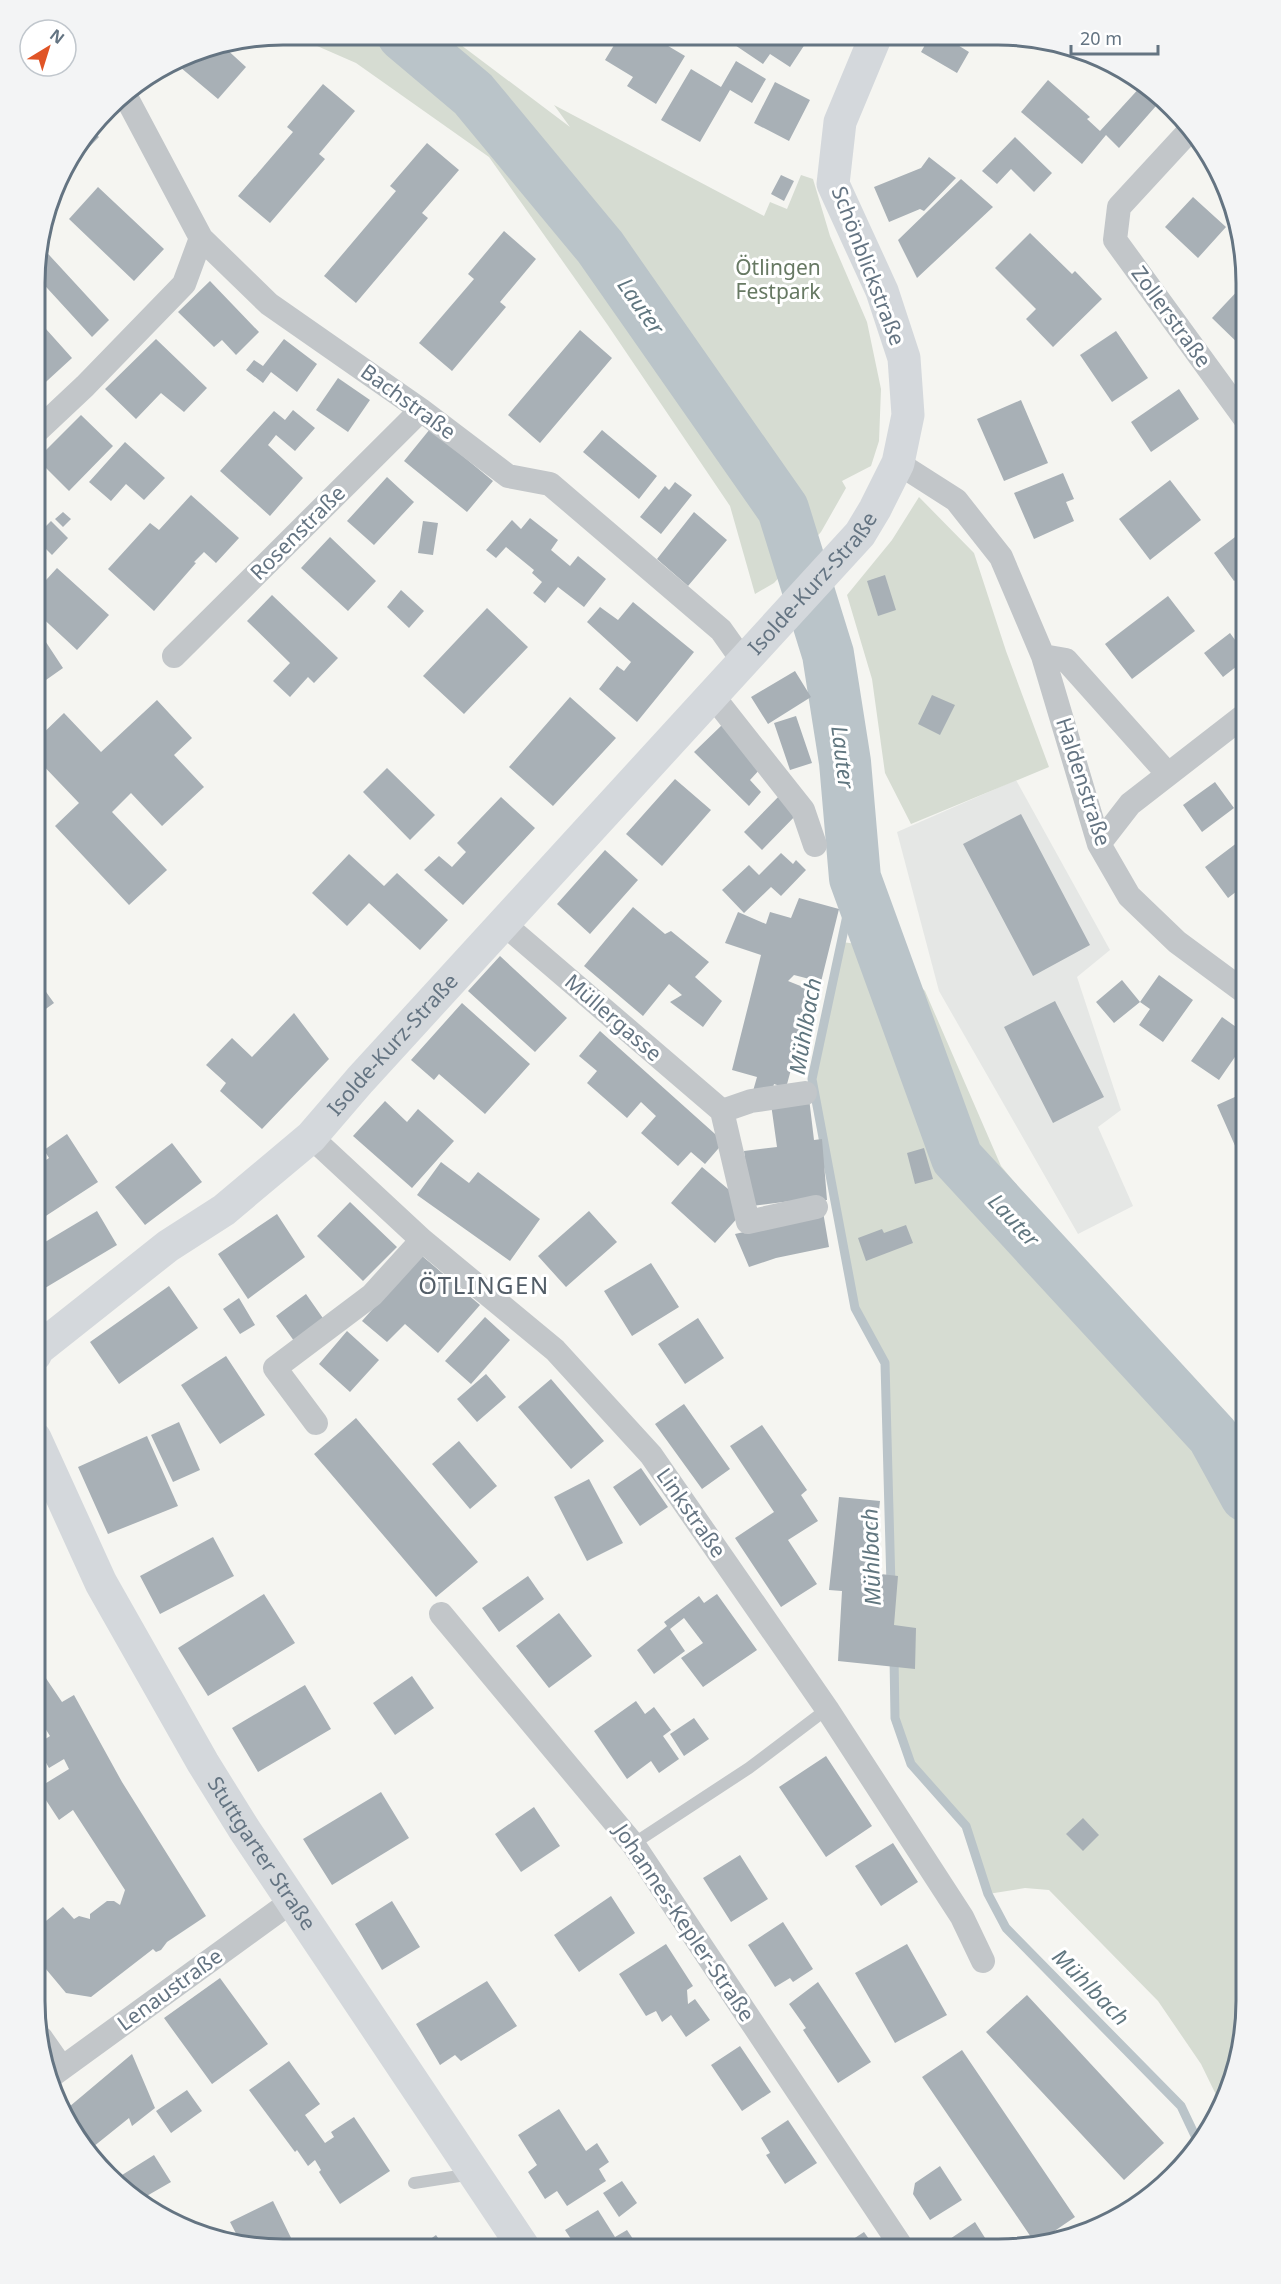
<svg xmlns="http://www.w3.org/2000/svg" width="1281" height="2284" font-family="'Noto Sans',sans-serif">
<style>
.built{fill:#e5e7e5}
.green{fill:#d6dcd2}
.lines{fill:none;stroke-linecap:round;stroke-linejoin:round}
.stream{stroke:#bac4c9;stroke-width:9}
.river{stroke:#bac4c9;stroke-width:52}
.building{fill:#a8b0b6}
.lane{stroke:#c2c6c9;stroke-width:12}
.street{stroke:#c2c6c9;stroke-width:24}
.secondary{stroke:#d4d8dc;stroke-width:33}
.labels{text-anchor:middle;stroke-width:6;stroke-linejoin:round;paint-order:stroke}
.street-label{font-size:21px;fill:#647482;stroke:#fff}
.park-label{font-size:21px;fill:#677963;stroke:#fff}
.water-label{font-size:22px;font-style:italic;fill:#60767f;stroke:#fff}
.quarter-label{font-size:24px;letter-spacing:1.5px;fill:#525d67;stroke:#fff}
.rim{fill:none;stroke:#647482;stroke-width:3}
</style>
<rect width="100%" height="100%" fill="#f5f5f1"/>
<!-- built -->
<path class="built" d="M1016,780L1110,950L1077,977L1121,1110L1098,1127L1133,1206L1078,1234L939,991L897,832Z"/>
<!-- green -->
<path class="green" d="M292,35L449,36L570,127L554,105L764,216L770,202L787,209L801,175L813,179L830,236L867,322L881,389L879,441L871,466L842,481L846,488L821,532L774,583L755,594L730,506L607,324L489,157L356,63Z
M919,497L974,553L1006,651L1049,767L911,824L885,773L872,679L847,595L892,540Z
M858,922L925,991L1001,1166L1098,1283L1233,1421L1246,1442V2017L1233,2081L1221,2105L1201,2064L1158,2001L1049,1890L1025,1888L988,1894L966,1826L911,1764L895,1718L885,1363L855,1308L812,1079L842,942L857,944Z"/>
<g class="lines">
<!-- stream -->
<path class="stream" d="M855,878L812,1079L855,1308L885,1363L891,1586
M894,1657L895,1718L911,1764L966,1826L988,1894L1006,1928L1181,2106L1199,2144"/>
<!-- river -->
<path class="river" d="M403,35L473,94L600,247L783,509L828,654L845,762L855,878L957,1158L1213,1436L1246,1496"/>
</g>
<!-- building -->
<path class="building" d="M619,37H653L685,56L656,104L627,86L633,77L605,60Z
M723,37L772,38H809L790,67L770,54L763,64Z
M929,38L948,39L969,52L957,73L921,52Z
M223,46L246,67L218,99L174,62L188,53Z
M736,61L766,79L752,103L730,90L700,142L661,120L691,69L721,87Z
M1048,80L1090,117L1087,119L1100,131L1143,84L1163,98L1119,148L1106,135L1082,164L1021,112Z
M775,82L810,100L789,141L754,123Z
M323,84L355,111L319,154L325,159L270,223L238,196L293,132L287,127Z
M93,131L99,137L64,173L62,171Z
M1015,137L1052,173L1034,192L1011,169L997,184L982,171Z
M427,143L459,170L422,213L428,218L356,303L324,276L396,191L390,186Z
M929,157L956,178L924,211L920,209L889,222L874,187L921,168Z
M781,175L794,181L784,201L771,194Z
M961,179L993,207L917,278L898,240Z
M98,187L164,249L134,281L69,219Z
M1193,197L1226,227L1198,258L1165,227Z
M504,231L536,259L500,302L506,307L452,371L419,343L474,279L468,274Z
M1030,233L1072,274L1075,271L1102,299L1053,347L1026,319L1036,309L995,268Z
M39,244L109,320L92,337L37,277V251Z
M210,281L259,332L236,355L222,340L214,347L178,312Z
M1242,286L1246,291V351L1212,318Z
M37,319L72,358L36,391Z
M580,330L612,358L540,443L508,415Z
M1116,331L1148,378L1112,402L1080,355Z
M156,339L207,388L184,412L161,393L136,419L105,389Z
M284,339L317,364L297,392L271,372L263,383L246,370L254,360L263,366Z
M338,378L370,400L348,432L316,410Z
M1179,389L1199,419L1151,452L1131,422Z
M1021,400L1048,463L1004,481L977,419Z
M293,410L315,428L295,451L276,435L268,445L303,478L270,516L220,471L274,411L285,420Z
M81,415L113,446L69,491L37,459Z
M430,429L493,481L467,512L404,461Z
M602,430L657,476L639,499L583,452Z
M125,442L165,478L144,500L126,484L111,501L89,482Z
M1063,473L1074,499L1066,502L1074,521L1034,539L1014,493Z
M387,477L414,502L374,545L347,521Z
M1170,480L1201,520L1150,560L1119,519Z
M675,482L692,495L661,534L640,517L665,486L669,490Z
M191,495L239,538L216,563L204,552L194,562L196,563L154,611L108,569L150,523L159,530Z
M63,512L71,519L63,527L55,519Z
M694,512L727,540L688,586L657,559Z
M530,518L558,540L551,550L570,566L578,556L606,579L584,607L558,587L545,603L533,593L542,582L532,573L534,570L506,547L496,558L486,550L512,520L521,529Z
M51,521L68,538L52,555L36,539V536Z
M423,521L438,523L433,555L418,553Z
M1243,531L1246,536V572L1234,581L1214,553Z
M330,537L376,581L348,611L301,568Z
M57,568L109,615L77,650L36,612V591Z
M885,575L896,610L878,616L867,581Z
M401,590L424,611L409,628L387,607Z
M272,595L338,658L314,683L308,677L290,697L273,681L290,663L247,621Z
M1168,596L1195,631L1132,679L1105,644Z
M633,602L694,652L637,722L599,689L617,666L624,671L631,662L587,622L600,607L618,620Z
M487,608L528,647L464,714L423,676Z
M38,630L63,668L36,687V632Z
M1230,633L1246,655V659L1223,677L1204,653Z
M795,671L811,697L768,724L751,697Z
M932,695L955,705L940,735L918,724Z
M570,697L616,738L553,806L509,767Z
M157,700L192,738L174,755L204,787L162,826L131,793L112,812L167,870L129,905L55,826L79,803L36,758V740L64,713L101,752Z
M796,716L812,763L790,770L774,723Z
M722,725L761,768L750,780L761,792L749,806L694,752Z
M1246,756V781L1235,765Z
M387,768L435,815L410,840L363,792Z
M675,779L711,810L662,866L626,834Z
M1215,782L1234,808L1202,832L1183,805Z
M782,793L800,811L762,850L744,832Z
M501,797L535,828L463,905L424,870L439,856L452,867L466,852L457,843Z
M1021,814L1090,945L1033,976L963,844Z
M1246,836V884L1228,898L1205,867Z
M605,850L638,880L590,934L557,904Z
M781,853L793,864L796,860L806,870L781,896L771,887L744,913L722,890L749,865L759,875Z
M349,854L384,886L397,873L448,920L420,950L369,903L347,926L312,893Z
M799,898L839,909L821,982L794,975L788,981L808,989L802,1013L806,1014L786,1088L774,1084L771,1095L753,1091L757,1077L732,1070L761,955L725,943L738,912L766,924L770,912L791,918Z
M633,907L665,934L671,931L709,962L695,977L722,1001L703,1027L670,1002L682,995L669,984L643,1016L584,966Z
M1246,914V936L1236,922Z
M500,956L567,1018L535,1052L468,991Z
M1159,975L1193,1000L1163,1042L1139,1025L1150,1009L1140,1002Z
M36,978L54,1003L36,1016Z
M1122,980L1140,1002L1114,1023L1096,1002Z
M1055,1001L1104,1097L1053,1123L1004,1027Z
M462,1003L530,1064L485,1114L439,1074L434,1080L411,1060Z
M294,1013L329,1059L262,1129L220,1091L226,1083L206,1065L232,1038L252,1057Z
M1222,1017L1246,1034V1041L1219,1080L1191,1061Z
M600,1031L724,1142L705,1164L691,1152L678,1166L641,1133L656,1116L641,1102L627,1118L587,1083L597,1071L579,1056Z
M1246,1092V1165L1244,1166L1217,1105Z
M809,1098L814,1140L822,1139L827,1200H821L829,1247L776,1258L749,1267L735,1234L793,1221L791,1201L751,1206L744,1151L777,1147L771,1104Z
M385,1101L407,1122L418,1109L454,1141L412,1188L353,1136Z
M67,1134L98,1182L35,1223L36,1161L38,1165L49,1158L44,1150Z
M172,1143L202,1182L145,1225L115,1187Z
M924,1148L933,1179L915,1184L907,1153Z
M441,1162L469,1183L478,1172L540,1219L510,1261L417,1195Z
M702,1167L734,1194L741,1214L715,1243L671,1203Z
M350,1202L397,1247L363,1281L317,1236Z
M97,1211L117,1245L35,1294V1248Z
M589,1211L617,1242L566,1287L538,1256Z
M277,1214L305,1257L248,1299L218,1254Z
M906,1225L913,1243L866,1261L858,1238L882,1229L884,1233Z
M421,1255L480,1305L438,1353L405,1324L387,1342L362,1321Z
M651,1263L679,1307L632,1336L604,1291Z
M169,1286L198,1328L119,1384L90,1342Z
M306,1294L327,1324L297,1345L276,1316Z
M239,1298L255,1325L240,1334L223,1309Z
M485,1317L510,1340L471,1384L445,1361Z
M698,1318L724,1358L685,1384L658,1344Z
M347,1331L379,1360L350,1392L319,1364Z
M226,1356L265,1415L220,1444L181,1385Z
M486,1374L506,1397L477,1422L457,1399Z
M551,1379L604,1441L571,1469L518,1407Z
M684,1404L730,1469L702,1489L655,1424Z
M356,1418L478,1562L436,1597L314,1454Z
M179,1422L200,1470L173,1482L151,1435Z
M762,1425L807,1490L801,1495L818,1521L788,1540L817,1584L781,1607L735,1538L774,1512L730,1446Z
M147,1436L178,1506L108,1534L78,1467Z
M459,1441L497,1486L470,1509L432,1464Z
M641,1468L668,1507L640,1526L613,1487Z
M589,1479L623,1543L587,1561L554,1497Z
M839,1497L880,1501L872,1573L898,1576L894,1625L916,1628L915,1669L838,1661L842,1591L829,1590Z
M213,1537L234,1576L160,1614L140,1576Z
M528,1576L544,1599L499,1632L482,1608Z
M264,1594L295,1643L208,1696L178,1648Z
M717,1594L757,1650L703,1687L681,1658L703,1643L684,1618L670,1629L685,1651L654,1674L637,1650L667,1626L664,1622L699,1596L704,1603Z
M559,1613L592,1656L549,1688L516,1646Z
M35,1662L62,1702L74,1695L122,1782L206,1916L167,1942L161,1950L156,1952L153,1949L91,1997L66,1993L35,1956V1930L63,1907L74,1919L79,1916L90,1919V1914L107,1901H114L120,1905L125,1890L73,1810L59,1820L38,1788L69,1769L64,1759L49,1768L36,1745L50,1736L38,1717L35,1719Z
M412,1676L434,1708L395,1735L373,1703Z
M305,1685L331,1729L258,1772L232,1728Z
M636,1701L645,1714L654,1707L671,1730L663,1736L679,1759L659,1773L651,1761L627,1779L594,1731Z
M694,1718L709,1739L684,1756L670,1734Z
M826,1756L872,1826L826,1857L779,1787Z
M381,1792L409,1838L332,1885L303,1839Z
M534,1807L560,1846L521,1872L495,1834Z
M1083,1818L1099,1835L1083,1851L1066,1834Z
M893,1843L918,1882L881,1906L855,1866Z
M740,1855L768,1899L731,1922L703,1878Z
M611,1896L635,1933L579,1972L554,1935Z
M392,1901L420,1947L382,1970L355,1924Z
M783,1922L813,1969L793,1982L790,1978L775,1987L748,1945Z
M666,1944L693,1986L687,1990L688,2004L695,1999L710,2020L686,2037L671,2015L662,2022L656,2011L646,2016L619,1974Z
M907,1944L947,2015L895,2043L855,1973Z
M220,1978L268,2044L212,2084L164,2018Z
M487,1981L517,2026L461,2061L455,2055L440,2065L416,2024Z
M818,1982L871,2062L838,2083L803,2030L806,2028L789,2004Z
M1027,1995L1164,2143L1124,2180L986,2032Z
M740,2046L771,2092L742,2111L711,2065Z
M962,2050L1075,2217L1037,2243H1035L922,2077Z
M132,2054L155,2108L132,2126L129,2118L88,2151L77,2139L63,2112Z
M289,2061L320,2104L305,2115L325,2143L334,2137L331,2132L354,2117L390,2171L340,2204L319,2172L321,2170L315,2160L308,2166L297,2150L295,2152L249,2090Z
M187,2090L202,2111L171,2133L156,2111Z
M559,2109L586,2151L597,2143L609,2162L599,2169L606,2181L567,2206L557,2191L545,2199L528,2172L537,2165L518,2135Z
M788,2120L817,2163L785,2184L766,2155L770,2153L761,2138Z
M154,2155L171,2182L138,2201L132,2198L114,2180Z
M940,2166L962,2200L930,2220L913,2194L915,2183Z
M622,2181L637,2203L619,2217L603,2193Z
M1159,2187L1149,2198L1130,2208L1128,2203Z
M273,2201L295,2246L299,2244L301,2247H250L242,2245L230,2222Z
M598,2210L615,2237L627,2230L639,2248H577L565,2230Z
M975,2222L992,2249H948L944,2243Z
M864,2232L876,2249H838Z
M436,2235L445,2248H418Z"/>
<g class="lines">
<!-- lane -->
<path class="lane" d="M633,1844L749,1768L827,1709
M414,2183L472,2174"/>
<!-- street -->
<path class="street" d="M124,93L201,238L269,304L421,410L508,476L550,484L721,630L743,661
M1191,129L1119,207L1115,240L1246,420
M36,432L85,386L184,284L201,238
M898,463L956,500L1001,557L1043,656L1099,844L1129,896L1177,942L1246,993
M174,656L421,410
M1043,656L1066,660L1167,773
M712,695L803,810L815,845
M1099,844L1130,804L1246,714
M504,924L722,1111L748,1222L816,1207
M722,1111L751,1101L805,1093
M311,1137L422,1240L555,1350L651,1455L827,1709L962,1917L983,1961
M316,1423L275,1368L372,1295L422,1240
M441,1614L633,1844L903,2249
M41,2038L62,2068
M47,2079L292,1901"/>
<!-- secondary -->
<g class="secondary">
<path id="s1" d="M35,1355L38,1349L168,1246L224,1210L311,1137L360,1080L860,534L875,509L898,463L908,415L904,358L882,291L833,184L840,122L875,38"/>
<path id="s2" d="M35,1438L101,1583L203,1763L244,1829L524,2248"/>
</g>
</g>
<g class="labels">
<!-- street labels -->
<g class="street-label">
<text transform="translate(868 266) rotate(69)" y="7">Schönblickstraße</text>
<text transform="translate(1171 317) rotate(54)" y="7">Zollerstraße</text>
<text transform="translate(408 402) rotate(36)" y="7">Bachstraße</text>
<text transform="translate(298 533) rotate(-45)" y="7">Rosenstraße</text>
<text dy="7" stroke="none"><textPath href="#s1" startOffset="1100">Isolde-Kurz-Straße</textPath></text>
<text transform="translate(1083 782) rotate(72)" y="7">Haldenstraße</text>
<text transform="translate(613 1018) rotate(41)" y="7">Müllergasse</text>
<text dy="7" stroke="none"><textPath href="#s1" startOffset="476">Isolde-Kurz-Straße</textPath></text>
<text transform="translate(691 1513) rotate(55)" y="7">Linkstraße</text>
<text dy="7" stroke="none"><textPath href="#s2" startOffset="474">Stuttgarter Straße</textPath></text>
<text transform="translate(684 1923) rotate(56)" y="7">Johannes-Kepler-Straße</text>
<text transform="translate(170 1990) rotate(-36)" y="7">Lenaustraße</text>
</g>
<!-- park labels -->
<g class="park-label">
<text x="778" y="275">Ötlingen<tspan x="778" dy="24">Festpark</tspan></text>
</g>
<!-- water labels -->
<g class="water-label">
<text transform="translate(641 306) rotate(55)" y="8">Lauter</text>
<text transform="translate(843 757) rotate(83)" y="8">Lauter</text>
<text transform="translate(805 1026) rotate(-80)" y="8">Mühlbach</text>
<text transform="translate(1014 1220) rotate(47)" y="8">Lauter</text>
<text transform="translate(871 1557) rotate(-92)" y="8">Mühlbach</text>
<text transform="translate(1091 1987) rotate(45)" y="8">Mühlbach</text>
</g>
<!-- quarter labels -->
<g class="quarter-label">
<text x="484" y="1294">ÖTLINGEN</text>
</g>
</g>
<!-- crop -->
<path d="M0 0H1281V2284H0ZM283 45H998A238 238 0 0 1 1236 283V2001A238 238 0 0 1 998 2239H283A238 238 0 0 1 45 2001V283A238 238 0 0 1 283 45Z" fill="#f3f4f5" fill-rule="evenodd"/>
<path class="rim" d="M283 45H998A238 238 0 0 1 1236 283V2001A238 238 0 0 1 998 2239H283A238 238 0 0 1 45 2001V283A238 238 0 0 1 283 45Z"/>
<!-- north arrow -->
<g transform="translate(48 48) rotate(38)"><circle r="28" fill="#ffffff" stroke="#c1c7cd" stroke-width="1.5"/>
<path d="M0-4.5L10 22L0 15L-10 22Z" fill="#e05426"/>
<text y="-9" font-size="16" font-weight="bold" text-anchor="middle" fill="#647482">N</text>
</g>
<!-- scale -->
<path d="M1071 45v9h87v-9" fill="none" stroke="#647482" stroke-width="3"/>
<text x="1080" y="45" font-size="18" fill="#647482" stroke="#ffffff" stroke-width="4.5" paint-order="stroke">20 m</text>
</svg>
